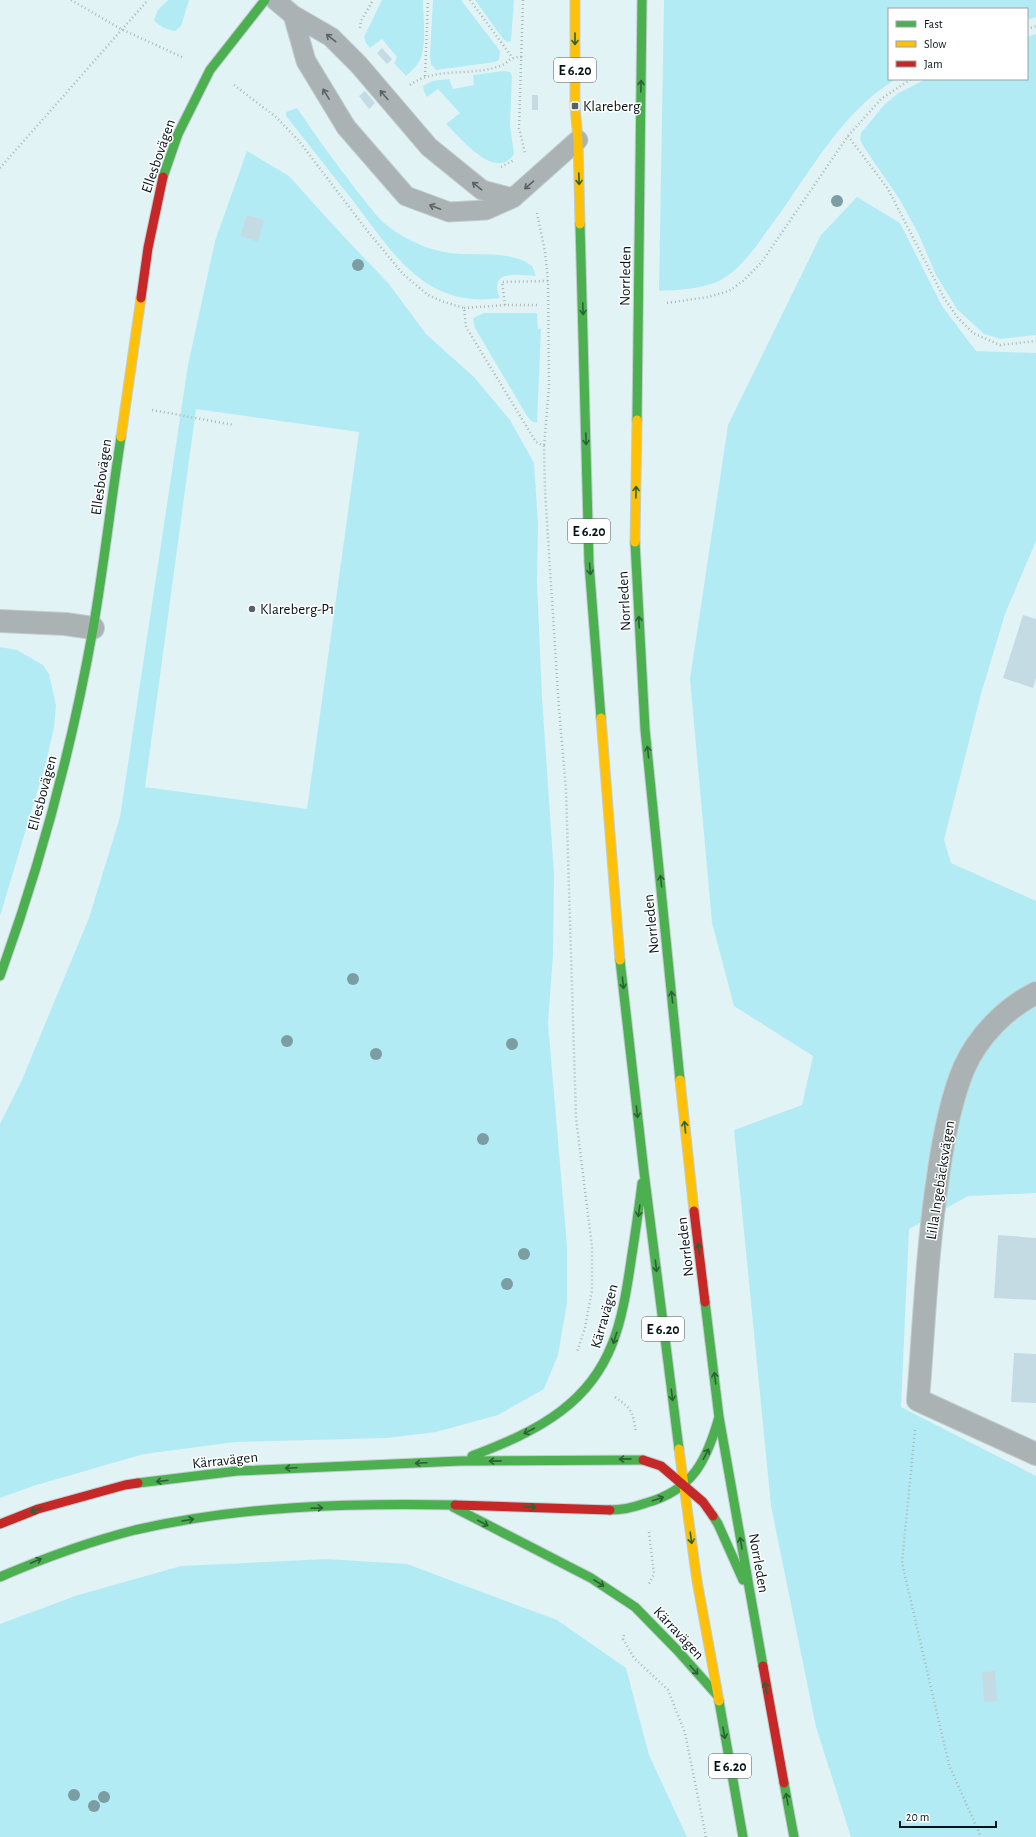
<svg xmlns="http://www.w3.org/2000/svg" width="1036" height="1837" font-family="'Alegreya Sans',sans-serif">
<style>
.green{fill:#b3ebf5;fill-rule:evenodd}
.building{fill:#c4dbe4}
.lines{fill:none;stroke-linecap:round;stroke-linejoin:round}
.lane-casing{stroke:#c1ced1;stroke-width:21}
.street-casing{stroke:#c1ced1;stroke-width:24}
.fast-casing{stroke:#c1ced1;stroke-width:11}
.slow-casing{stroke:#c1ced1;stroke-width:11}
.jam-casing{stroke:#c1ced1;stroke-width:11}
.path{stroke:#abb6b6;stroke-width:2.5;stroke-dasharray:1 3;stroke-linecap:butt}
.lane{stroke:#aab2b3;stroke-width:19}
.street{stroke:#aab2b3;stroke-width:22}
.fast{stroke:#4caf50;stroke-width:9}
.slow{stroke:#ffc107;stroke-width:9}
.jam{stroke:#c62828;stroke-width:9}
.tree{fill:#7c9da2}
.oneway{stroke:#586365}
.oneway2{stroke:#2a6234}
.poi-dot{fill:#546265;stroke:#fff;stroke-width:1.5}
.labels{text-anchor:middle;stroke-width:3;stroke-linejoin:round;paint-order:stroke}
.shield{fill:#fff;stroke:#515a5d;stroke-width:1}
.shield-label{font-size:14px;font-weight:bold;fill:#071417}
.poi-label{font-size:15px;fill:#071417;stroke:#fff;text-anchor:start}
.street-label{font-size:15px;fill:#071417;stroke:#fff}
</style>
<rect width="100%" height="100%" fill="#e2f3f6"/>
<!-- green -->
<path class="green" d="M168,0H189L181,26L175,31C168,30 158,26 154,20L158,10Z
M382,0H423C423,16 427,46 420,60C417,66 411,71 406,76L394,63L397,57L382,39L370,48L366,43L364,37Z
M433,0H461L497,47L500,51L499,60L495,62L436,70L431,64L430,56Z
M475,0H514L511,41L508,42L503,39Z
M664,0H1036V17L1027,20V9H889V79H896C838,114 807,179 767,231C754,249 739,271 719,281C700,289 680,290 659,291Z
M1036,34V335L1001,339L984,334L957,309L936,275L918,233L900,200L863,146L860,139L861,133L884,105L897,94L926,79H1027V37Z
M504,71L510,72L512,76L510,125L514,154C495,182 461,138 446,124L460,113L438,89L427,97L424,92L423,86L432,81L449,79L453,89L474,85L473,75Z
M297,108C316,136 336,164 357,191C367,203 376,217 389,227C406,240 429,250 450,253C474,256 513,250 532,266L536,276C517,275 488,269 500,298C425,309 393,253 354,202C331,173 309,145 286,116V112Z
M247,151L289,176L334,226L389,284L426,334L474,377L510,420L534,463L538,524L537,583L542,697L554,874L553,955L548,1023L567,1246V1303L558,1355L544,1389L498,1415L436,1432L387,1438L236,1442L144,1454L33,1486L0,1498V1124L21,1082L89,918L120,817L188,365L215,241ZM196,409L359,432L307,809L145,787Z
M857,197L900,223L942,306L976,351L1036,353V541L1005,614L981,694L944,840L951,863L1036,901V1193L968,1196L909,1229L901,1407L1036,1476V1837H851L816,1727L771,1506L734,1130L802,1105L813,1056L734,1006L712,923L690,679L728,425L821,235Z
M484,313H537L538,329H541L537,423L531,421L527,416L475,328L473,319L477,316Z
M0,647L17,650L43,665L49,674L56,705L54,728L45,766L0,916Z
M326,1559L407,1564L557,1620L626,1668L649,1755L687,1837H0V1624L75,1596L181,1566Z"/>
<!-- building -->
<path class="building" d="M382,48L392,59L387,64L377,53Z
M365,91L375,103L369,109L359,96Z
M532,95H538V110H532Z
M247,215L264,220L258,242L240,236Z
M1023,615L1036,619V678L1033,688L1003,678Z
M998,1235L1036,1238V1300L994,1298Z
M1014,1353L1036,1354V1403L1011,1402Z
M995,1671L997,1701L984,1702L982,1672Z"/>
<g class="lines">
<!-- lane casing -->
<g class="lane-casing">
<path id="lane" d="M275,0L293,15L331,37L359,65L429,147L482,190L513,198
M293,15L306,61L346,127L406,196L449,212L486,210L513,198L578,140"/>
</g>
<!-- street casing -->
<g class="street-casing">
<path id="street" d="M0,621L65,624L93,628
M1036,993C1006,1008 978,1036 964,1068C950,1101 943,1141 938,1177C927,1250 924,1325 918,1400L1036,1454"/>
</g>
<!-- fast casing -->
<g class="fast-casing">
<path id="fast" d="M163,177L178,134L210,70L265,0
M580,224L589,563L601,718
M637,420L642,0
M635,542L645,729L680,1080
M620,960L644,1172L679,1449
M0,976C41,863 72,747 93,629C104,565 111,501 121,437
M705,1302L719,1417L763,1666
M472,1456C503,1444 535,1431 561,1411C613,1372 622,1322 631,1261C635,1235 639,1209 642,1183
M138,1483L237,1471L460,1461L643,1460
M453,1507L591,1578L635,1607L678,1651L717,1695
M610,1510C622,1510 635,1507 646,1503C693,1490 707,1460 719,1417
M713,1516L718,1524L743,1580
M0,1577C44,1558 88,1542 135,1530C239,1506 349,1503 455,1505
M719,1701L743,1837
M784,1783L794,1837"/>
</g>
<!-- slow casing -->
<g class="slow-casing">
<path id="slow" d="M575,0V106L578,140L580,224
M121,437L141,298
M635,542L637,420
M601,718L620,960
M680,1080L694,1211
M679,1449L697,1581L719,1701"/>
</g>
<!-- jam casing -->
<g class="jam-casing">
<path id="jam" d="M141,298L148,248L163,177
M694,1211L705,1302
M643,1460L661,1466L703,1502L713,1516
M455,1505L610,1510
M0,1524L38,1509L125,1485L138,1483
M763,1666L784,1783"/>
</g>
<!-- path -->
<path class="path" d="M71,0L121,29L184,58
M470,0L512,57
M523,0L519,128L525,153
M360,28L361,21L373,0
M1027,29L1036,26
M425,76L428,0
M234,85L276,117L299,141L365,228L403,274L428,295L444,302L464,308L466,327L536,442L544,446L545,491L559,709L566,790L576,1118L592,1247V1290L585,1328L577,1352
M410,85C436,66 471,77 500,66C511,62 507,57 522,57
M848,136L888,189L944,298L958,318L973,333L1000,345L1036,341
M501,167L514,160
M0,168L148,0
M537,213L545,252L548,281L549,387L544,446
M667,303L708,297L729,291L743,281L761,263L848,136L881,99L911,79
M505,305L502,282L548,281
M464,308L505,305H539
M152,410L234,425
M615,1397C633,1410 632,1411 636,1432
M915,1430L902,1563L949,1765L981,1837
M649,1532L654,1574L649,1584
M624,1635L623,1639L634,1658L668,1690L685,1733L706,1837"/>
<!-- lane -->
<use href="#lane" class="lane"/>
<!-- street -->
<use href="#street" class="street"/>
<!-- fast -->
<use href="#fast" class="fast"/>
<!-- slow -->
<use href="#slow" class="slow"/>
<!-- jam -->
<use href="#jam" class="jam"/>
</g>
<!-- trees -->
<g class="tree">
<circle cx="837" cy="201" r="6"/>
<circle cx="358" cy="265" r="6"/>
<circle cx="353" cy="979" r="6"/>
<circle cx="287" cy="1041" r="6"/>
<circle cx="512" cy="1044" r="6"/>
<circle cx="376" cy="1054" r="6"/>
<circle cx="483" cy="1139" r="6"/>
<circle cx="524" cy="1254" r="6"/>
<circle cx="507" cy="1284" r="6"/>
<circle cx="74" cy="1795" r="6"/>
<circle cx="104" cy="1797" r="6"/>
<circle cx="94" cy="1806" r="6"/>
</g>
<!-- one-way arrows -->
<defs><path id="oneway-shaft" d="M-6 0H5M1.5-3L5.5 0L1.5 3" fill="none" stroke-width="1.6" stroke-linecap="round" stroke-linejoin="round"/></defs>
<g class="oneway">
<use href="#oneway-shaft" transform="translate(331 38) rotate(-142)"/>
<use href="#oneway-shaft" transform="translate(326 94) rotate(-122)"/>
<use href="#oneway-shaft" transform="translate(384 95) rotate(-130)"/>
<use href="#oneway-shaft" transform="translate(529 185) rotate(139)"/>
<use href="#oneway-shaft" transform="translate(477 186) rotate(-141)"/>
<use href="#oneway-shaft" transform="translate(435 207) rotate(-159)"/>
</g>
<g class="oneway2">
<use href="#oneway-shaft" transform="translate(575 39) rotate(90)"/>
<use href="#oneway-shaft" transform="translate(641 86) rotate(-89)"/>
<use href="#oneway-shaft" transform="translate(579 179) rotate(88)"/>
<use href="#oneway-shaft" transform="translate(583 309) rotate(88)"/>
<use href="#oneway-shaft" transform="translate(586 439) rotate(88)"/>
<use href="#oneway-shaft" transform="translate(636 492) rotate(-89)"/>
<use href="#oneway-shaft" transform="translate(590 569) rotate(86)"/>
<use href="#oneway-shaft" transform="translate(639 622) rotate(-93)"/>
<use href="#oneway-shaft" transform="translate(648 752) rotate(-96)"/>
<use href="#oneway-shaft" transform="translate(661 881) rotate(-96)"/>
<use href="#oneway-shaft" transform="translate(623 983) rotate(84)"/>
<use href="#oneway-shaft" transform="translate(672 997) rotate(-96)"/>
<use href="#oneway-shaft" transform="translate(637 1112) rotate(84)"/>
<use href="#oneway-shaft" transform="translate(685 1127) rotate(-96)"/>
<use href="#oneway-shaft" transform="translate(639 1211) rotate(98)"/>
<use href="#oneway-shaft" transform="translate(699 1249) rotate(-97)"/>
<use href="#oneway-shaft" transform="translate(656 1266) rotate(83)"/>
<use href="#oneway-shaft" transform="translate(615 1338) rotate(108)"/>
<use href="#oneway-shaft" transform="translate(715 1378) rotate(-97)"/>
<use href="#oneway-shaft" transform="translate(672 1395) rotate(83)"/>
<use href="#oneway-shaft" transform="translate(529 1431) rotate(152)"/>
<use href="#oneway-shaft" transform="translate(706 1454) rotate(-63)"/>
<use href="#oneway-shaft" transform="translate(625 1459) rotate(179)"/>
<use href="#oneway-shaft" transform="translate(495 1461) rotate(179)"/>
<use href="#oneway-shaft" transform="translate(421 1463) rotate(177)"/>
<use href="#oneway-shaft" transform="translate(291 1468) rotate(177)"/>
<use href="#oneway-shaft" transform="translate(162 1481) rotate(173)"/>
<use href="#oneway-shaft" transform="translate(658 1499) rotate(-18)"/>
<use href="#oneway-shaft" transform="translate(530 1507) rotate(2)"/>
<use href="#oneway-shaft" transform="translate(317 1508) rotate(-2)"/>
<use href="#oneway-shaft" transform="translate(36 1510) rotate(160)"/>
<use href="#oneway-shaft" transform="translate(188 1520) rotate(-10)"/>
<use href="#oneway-shaft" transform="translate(483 1523) rotate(27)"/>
<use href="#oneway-shaft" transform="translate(691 1538) rotate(82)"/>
<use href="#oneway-shaft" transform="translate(741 1543) rotate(-100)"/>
<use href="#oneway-shaft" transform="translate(36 1561) rotate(-23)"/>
<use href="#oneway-shaft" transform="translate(599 1583) rotate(33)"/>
<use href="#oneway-shaft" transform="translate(694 1670) rotate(48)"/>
<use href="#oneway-shaft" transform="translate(766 1688) rotate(-100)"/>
<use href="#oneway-shaft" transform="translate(724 1733) rotate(79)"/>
<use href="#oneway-shaft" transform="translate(787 1799) rotate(-100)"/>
</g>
<!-- markers -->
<g class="poi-dot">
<rect x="571" y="102" width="8" height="8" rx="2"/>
<circle cx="252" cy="609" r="4"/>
</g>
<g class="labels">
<!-- shield labels -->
<g class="shield">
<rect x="554" y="58" width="42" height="24" rx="3"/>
<rect x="568" y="519" width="42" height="24" rx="3"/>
<rect x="642" y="1317" width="42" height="24" rx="3"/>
<rect x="709" y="1754" width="42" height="24" rx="3"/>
</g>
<g class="shield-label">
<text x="575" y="75">E 6.20</text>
<text x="589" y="536">E 6.20</text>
<text x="663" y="1334">E 6.20</text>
<text x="730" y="1771">E 6.20</text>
</g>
<!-- poi labels -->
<g class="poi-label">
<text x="583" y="111">Klareberg</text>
<text x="260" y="614">Klareberg-P1</text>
</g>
<!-- street labels -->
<g class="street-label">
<text transform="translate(158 156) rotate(-71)" y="5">Ellesbovägen</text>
<text transform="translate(625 276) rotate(-89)" y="5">Norrleden</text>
<text transform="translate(101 477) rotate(-82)" y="5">Ellesbovägen</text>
<text transform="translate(624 601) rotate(-93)" y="5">Norrleden</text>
<text transform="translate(42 793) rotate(-75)" y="5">Ellesbovägen</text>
<text transform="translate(651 924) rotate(-96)" y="5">Norrleden</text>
<text transform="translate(940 1180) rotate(-81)" y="5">Lilla Ingebäcksvägen</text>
<text transform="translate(685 1247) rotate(-97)" y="5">Norrleden</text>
<text transform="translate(604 1316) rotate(-74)" y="5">Kärravägen</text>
<text transform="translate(225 1460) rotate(-6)" y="5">Kärravägen</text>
<text transform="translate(759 1563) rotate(80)" y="5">Norrleden</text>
<text transform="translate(679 1633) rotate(47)" y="5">Kärravägen</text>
</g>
</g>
<!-- legend -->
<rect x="888" y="8" width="140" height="72" fill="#ffffff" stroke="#9ca1a2"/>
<rect x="896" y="21" width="20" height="6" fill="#4caf50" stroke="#9ca1a2"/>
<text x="924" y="28" font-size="12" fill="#071417">Fast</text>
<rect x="896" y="41" width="20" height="6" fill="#ffc107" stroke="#9ca1a2"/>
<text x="924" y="48" font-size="12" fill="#071417">Slow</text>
<rect x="896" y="61" width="20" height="6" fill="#c62828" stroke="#9ca1a2"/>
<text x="924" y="68" font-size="12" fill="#071417">Jam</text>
<!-- scale -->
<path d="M900 1821v6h96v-6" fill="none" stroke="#071417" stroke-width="2"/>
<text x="906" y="1821" font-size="12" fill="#071417" stroke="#ffffff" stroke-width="3" paint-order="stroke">20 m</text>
</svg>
